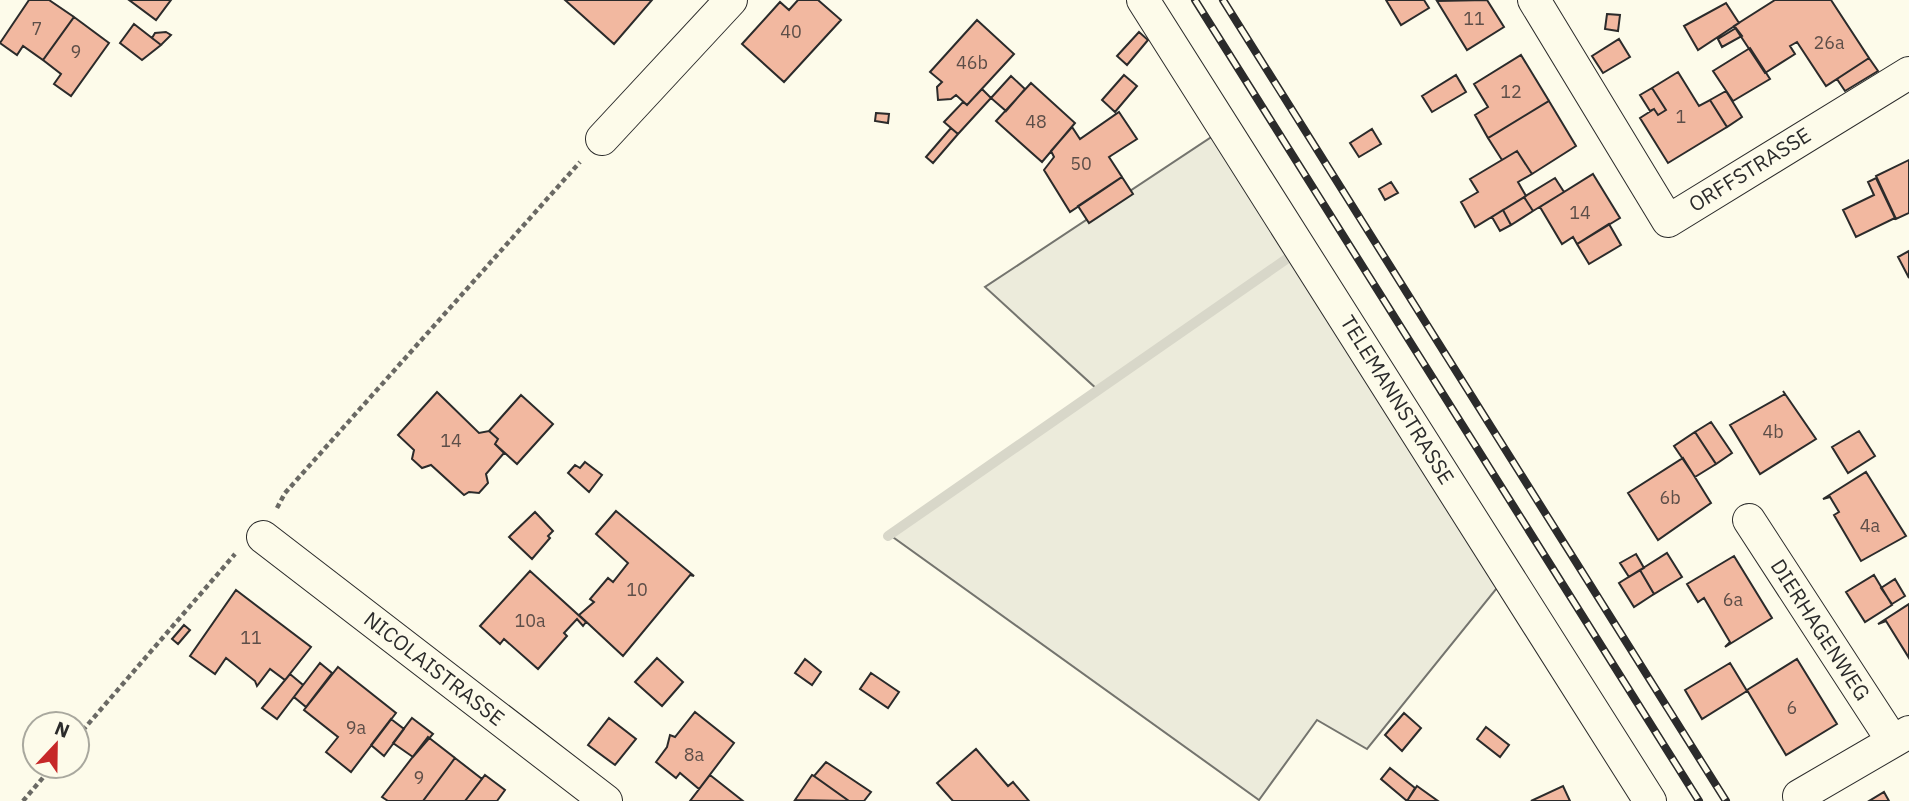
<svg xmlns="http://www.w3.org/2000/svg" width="1909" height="801" font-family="'IBM Plex Sans',sans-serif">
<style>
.green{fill:#ecebdb;stroke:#74746e;stroke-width:2}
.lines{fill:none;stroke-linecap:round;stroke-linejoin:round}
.stream{stroke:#d8d7c9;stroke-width:10}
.building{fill:#f2b8a0;stroke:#2b2b2b;stroke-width:2}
.minor-casing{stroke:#2b2b2b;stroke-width:34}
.path{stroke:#6a6964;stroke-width:4.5;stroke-dasharray:5 3.5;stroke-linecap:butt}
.minor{stroke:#fdfbea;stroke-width:32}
.rail-casing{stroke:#2b2b2b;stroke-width:8}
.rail{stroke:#fdfbea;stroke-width:5;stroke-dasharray:16;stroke-linecap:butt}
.labels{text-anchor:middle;stroke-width:5;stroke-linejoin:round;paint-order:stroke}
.number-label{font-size:18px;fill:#5d4e48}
.street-label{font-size:21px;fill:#2b2b2b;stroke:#fdfbea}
</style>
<rect width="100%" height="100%" fill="#fdfbea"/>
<!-- green -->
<path class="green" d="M1213,136L1497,588L1367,749L1317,720L1259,800L890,535L1099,391L985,287Z"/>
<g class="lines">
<!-- stream -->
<path class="stream" d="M888,536L1288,258"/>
</g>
<!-- building -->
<path class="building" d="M29,0H49L74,17L43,60L23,46L17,55L0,43Z
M129,0H171L156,20Z
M565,0H652L614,44Z
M798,0H818L841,20L784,82L742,44L780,2L789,10Z
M1386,0H1424L1429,8L1401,25Z
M1487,0L1504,27L1467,50L1437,1Z
M1775,0H1831L1869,58L1826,86L1797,42L1790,46L1795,54L1765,73L1734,26Z
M1726,3L1739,23L1698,50L1684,26Z
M1607,14L1620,15L1618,31L1605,29Z
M74,17L109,43L71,96L54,84L61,74L43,60Z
M977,20L1014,54L967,105L956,95L951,99L938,100L937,87L942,82L930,72Z
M134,24L161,45L142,60L120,43Z
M1736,28L1742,36L1722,47L1718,39Z
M166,32L171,35L161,45L152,38L155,33Z
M1139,32L1148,40L1127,65L1117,56Z
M1619,39L1630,57L1603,73L1592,56Z
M1750,48L1770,79L1733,101L1713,71Z
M1521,55L1549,101L1488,138L1475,115L1488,107L1474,84Z
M1869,58L1878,71L1845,91L1837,79Z
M1678,72L1699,106L1710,100L1727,127L1668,163L1640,118L1654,109L1658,115L1666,110L1652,88Z
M1124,75L1137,86L1115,112L1102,100Z
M1456,75L1466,92L1432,112L1422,96Z
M1011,76L1025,89L1006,111L991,98Z
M1031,83L1075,123L1042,162L996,121Z
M1652,88L1666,110L1658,115L1654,109L1650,111L1640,95Z
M982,89L991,98L958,134L944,122L963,102L967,105Z
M1726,91L1742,117L1727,127L1710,100Z
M1549,101L1576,146L1532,174L1517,151L1502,160L1488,138Z
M1119,112L1137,139L1109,157L1122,177L1070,212L1044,170L1054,157L1051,151L1072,127L1080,139Z
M876,113L889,114L888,123L875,121Z
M951,128L958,134L933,163L926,157Z
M1372,129L1381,144L1359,157L1350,143Z
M1517,151L1532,174L1518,182L1526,196L1475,227L1461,202L1478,192L1470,179Z
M1909,160V213L1896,219L1876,176Z
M1593,174L1620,218L1577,244L1573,237L1562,244L1540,207Z
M1122,177L1133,194L1089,223L1078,206Z
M1555,178L1564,192L1533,211L1524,197Z
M1876,178L1895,218L1856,237L1843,210L1874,195L1868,182Z
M1391,182L1398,193L1385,200L1379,189Z
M1524,197L1533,211L1511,225L1503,210Z
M1503,210L1511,225L1500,231L1492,217Z
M1609,224L1621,245L1589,264L1577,244Z
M1909,251V278L1898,257Z
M1783,391L1816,439L1760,474L1730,425L1785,394Z
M437,392L479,433L489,431L498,439L495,444L504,453L486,474L488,483L479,493L469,492L464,495L431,465L422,468L412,459L414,450L398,435Z
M521,395L553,424L517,464L495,444L498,439L489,431Z
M1711,422L1732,453L1716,464L1695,432Z
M1859,431L1875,456L1848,473L1832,447Z
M1695,432L1716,464L1695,477L1674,446Z
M1683,458L1711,503L1658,540L1628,493Z
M585,462L602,475L589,492L568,473L575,465L580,468Z
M1866,472L1906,536L1861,561L1834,515L1839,512L1830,497L1823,499Z
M616,511L694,576L690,575L623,656L579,615L594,602L590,599L608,578L613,582L628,563L596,534Z
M535,512L553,531L548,536L550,538L532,559L509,537Z
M1667,553L1682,577L1654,594L1640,570Z
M1636,554L1644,568L1629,577L1620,563Z
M1734,556L1772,618L1725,647L1730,642L1704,598L1698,602L1687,584Z
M1640,570L1654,594L1634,607L1619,583Z
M530,571L586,622L583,626L577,619L564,633L567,636L538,669L504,639L500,644L480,626Z
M1874,575L1892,605L1865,622L1846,592Z
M1895,579L1905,596L1892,604L1881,588Z
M236,590L311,647L285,680L270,669L257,686L255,681L226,658L215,674L190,656Z
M1909,604V658L1886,621L1878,624Z
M184,625L190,630L178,644L172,639Z
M657,658L683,682L662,706L635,682Z
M805,659L821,672L812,685L795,673Z
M1797,659L1837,724L1786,755L1747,690Z
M320,663L332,673L306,707L294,697Z
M1730,663L1747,691L1702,719L1685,690Z
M338,667L396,713L351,772L326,752L338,737L304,710Z
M871,673L899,692L888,708L860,689Z
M290,674L303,685L277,719L262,708Z
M695,712L734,743L699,789L680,773L676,778L656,762L667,747L670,735L675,737Z
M1404,713L1421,728L1402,751L1385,735Z
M412,718L433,734L413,757L393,743Z
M609,718L636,739L615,765L588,745Z
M391,719L404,729L384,756L371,745Z
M1486,727L1509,745L1500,757L1477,739Z
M428,737L455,758L423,801H388L382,797Z
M976,749L1008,786L1013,782L1029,801H953L937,783Z
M455,758L482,779L465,801H423Z
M826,762L871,792L864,801H849L814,776Z
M1390,768L1415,788L1407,801L1381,779Z
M485,775L505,790L497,801H465Z
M710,775L743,801H690Z
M812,775L814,776L849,801L795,800Z
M1417,786L1438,801H1407Z
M1563,786L1570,801H1531Z
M1884,792L1889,801H1869Z"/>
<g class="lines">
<!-- minor casing -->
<g class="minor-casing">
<path id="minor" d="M1143,0L1650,801
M1534,0L1668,221L1909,73
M602,139L731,0
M1749,520L1892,740
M263,537L606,801
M1799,796L1909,732"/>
</g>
<!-- path -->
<path class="path" d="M277,508L285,493L580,162
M77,737L235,554
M23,801L53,766"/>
<!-- minor -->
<use href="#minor" class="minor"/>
<!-- rail casing -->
<g class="rail-casing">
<path id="rail" d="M1195,0L1699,801
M1223,0L1726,801"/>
</g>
<!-- rail -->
<use href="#rail" class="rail"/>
</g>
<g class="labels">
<!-- number labels -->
<g class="number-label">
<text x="1474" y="25">11</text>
<text x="37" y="35">7</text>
<text x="791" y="38">40</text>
<text x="1829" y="49">26a</text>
<text x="76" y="58">9</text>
<text x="972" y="69">46b</text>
<text x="1511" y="98">12</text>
<text x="1681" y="123">1</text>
<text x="1036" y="128">48</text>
<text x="1081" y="170">50</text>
<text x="1580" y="219">14</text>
<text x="1773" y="438">4b</text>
<text x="451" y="447">14</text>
<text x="1670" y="504">6b</text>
<text x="1870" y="532">4a</text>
<text x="637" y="596">10</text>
<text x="1733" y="606">6a</text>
<text x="530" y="627">10a</text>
<text x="251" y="644">11</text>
<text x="1792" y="714">6</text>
<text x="356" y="734">9a</text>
<text x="694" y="761">8a</text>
<text x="419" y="784">9</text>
</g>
<!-- street labels -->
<g class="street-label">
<text transform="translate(1750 170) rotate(-32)" y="7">ORFFSTRASSE</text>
<text transform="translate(1397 400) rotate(58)" y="7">TELEMANNSTRASSE</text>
<text transform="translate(1820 630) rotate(57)" y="7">DIERHAGENWEG</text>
<text transform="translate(434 669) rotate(38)" y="7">NICOLAISTRASSE</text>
</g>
</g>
<!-- north arrow -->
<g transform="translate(56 745) rotate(22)"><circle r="33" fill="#fdfbea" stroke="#a9a89e" stroke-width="2"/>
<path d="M0-5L12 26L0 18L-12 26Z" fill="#c62828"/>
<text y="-10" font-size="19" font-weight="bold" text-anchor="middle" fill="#2b2b2b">N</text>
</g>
</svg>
